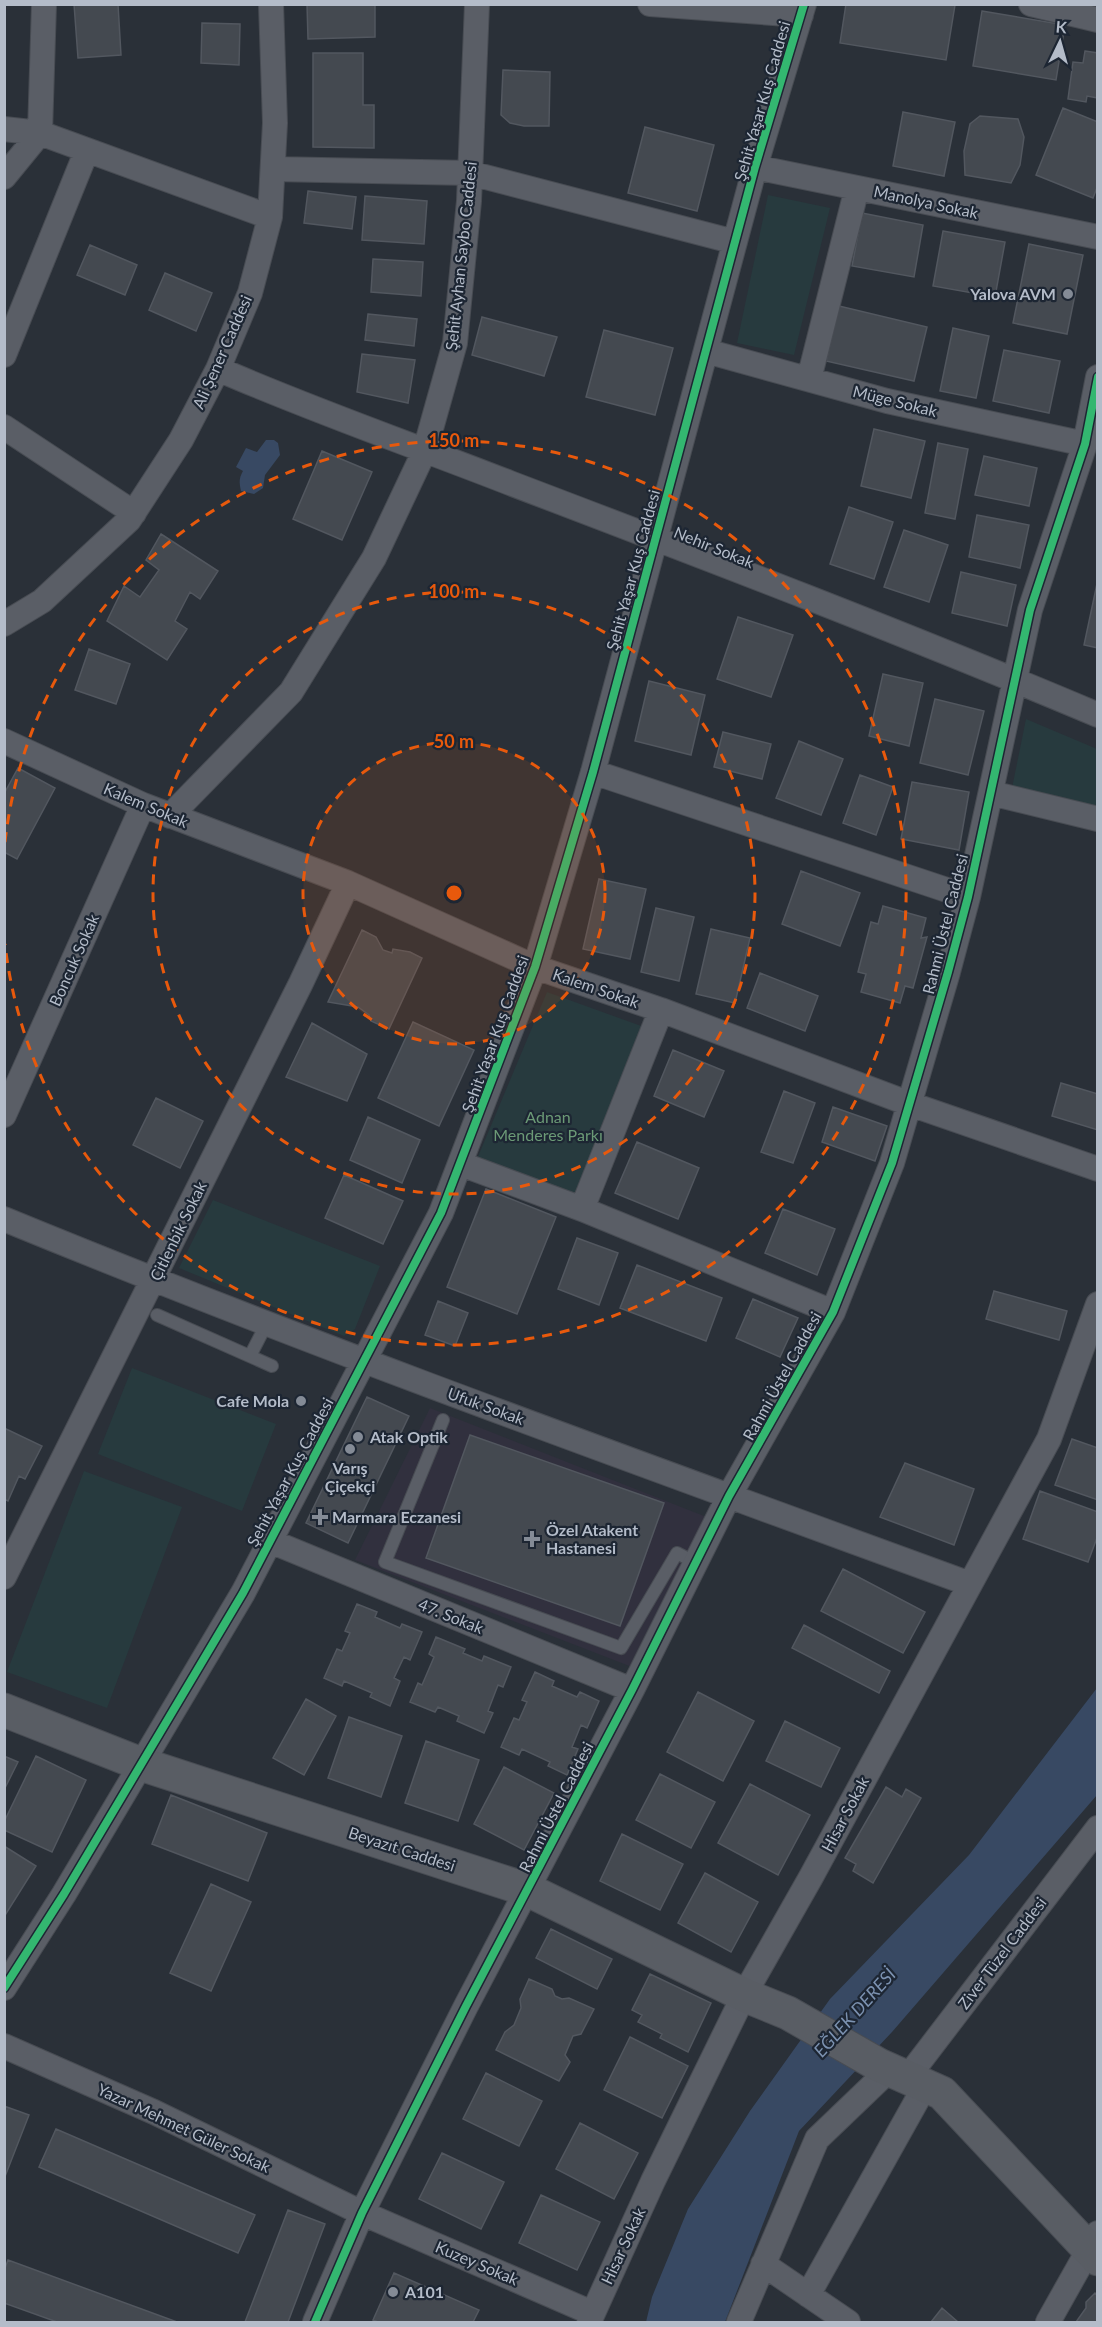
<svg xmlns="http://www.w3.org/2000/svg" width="1102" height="2327" font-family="Lato,sans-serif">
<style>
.medical{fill:#31303e}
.green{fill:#273a3e}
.water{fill:#384963}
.building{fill:#444950;stroke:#52575f;stroke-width:1.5}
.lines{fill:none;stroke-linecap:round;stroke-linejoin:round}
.lane-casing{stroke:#484c53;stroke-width:14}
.street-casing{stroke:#484c53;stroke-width:26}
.secondary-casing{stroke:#484c53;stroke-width:35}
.lane{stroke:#5a5e66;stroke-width:12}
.street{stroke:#5a5e66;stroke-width:24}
.secondary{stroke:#595d64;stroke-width:33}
.cycleway-casing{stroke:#1d2633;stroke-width:11}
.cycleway{stroke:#33b770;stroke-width:8}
.ring{fill:none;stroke:#e8590c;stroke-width:3;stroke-dasharray:10 8}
.poi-dot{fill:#848b96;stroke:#1d2633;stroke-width:2}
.labels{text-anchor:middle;stroke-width:4.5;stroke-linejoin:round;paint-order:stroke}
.street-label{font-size:16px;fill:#b4bcc9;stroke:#1d2633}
.poi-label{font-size:16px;font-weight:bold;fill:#b4bcc9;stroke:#1d2633;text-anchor:start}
.park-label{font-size:16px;fill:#6b9a76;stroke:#1d2633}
.water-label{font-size:18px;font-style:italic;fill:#7c92b1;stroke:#1d2633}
.centre{fill:#e8590c;stroke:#1d2633;stroke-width:3}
.ring-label{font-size:18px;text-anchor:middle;font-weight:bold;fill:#e8590c;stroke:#1d2633;stroke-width:4.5;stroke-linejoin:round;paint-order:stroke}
</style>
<rect width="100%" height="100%" fill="#2a3038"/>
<!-- medical -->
<path class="medical" d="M430,1408L709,1518L632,1667L355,1560Z"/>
<!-- green -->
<path class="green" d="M768,195L830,208L794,355L737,343Z
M1026,719L1097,749V815L1011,793Z
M547,992L644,1027L578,1198L477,1159Z
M213,1200L380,1266L355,1329L344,1336L179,1268Z
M132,1368L276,1424L242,1511L98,1454Z
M84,1471L182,1507L107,1708L7,1672Z"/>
<!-- water -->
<path class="water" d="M266,440H274L278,443L280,455L265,475L263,488L254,494L241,491C239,482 239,478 243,471L236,467L246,448L257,452Z
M1097,1688V1795L892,2032L799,2131L725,2322H646L652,2297L688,2209L750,2111L830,1999L969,1855Z"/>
<!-- building -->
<path class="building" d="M74,4H118L121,55L78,58Z
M307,4H375V37L308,39Z
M846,4L955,5L946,60L840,43Z
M982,11L1065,25L1056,80L973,66Z
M202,23L240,24L239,65L201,63Z
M1085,51L1098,53V98L1087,96L1086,102L1068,99L1073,62L1083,63Z
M313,53H363V105H374V148L313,147Z
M503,70L550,72L549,126H524L510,123L501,115Z
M1063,108L1098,122V185L1093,198L1036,175Z
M903,112L955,122L944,176L893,166Z
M980,116L1018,119L1024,137L1020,165L1011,183L965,175L964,151L970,124Z
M645,127L714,145L697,211L628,193Z
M308,191L356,197L352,229L304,223Z
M365,196L427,201L424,244L362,240Z
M862,213L923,225L914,277L852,266Z
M943,231L1005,242L995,297L933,286Z
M1029,244L1083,255L1067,334L1013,323Z
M90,245L137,265L125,295L77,275Z
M373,259L423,262L421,296L371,292Z
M165,273L212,293L196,331L149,310Z
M839,306L927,327L914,381L826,361Z
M368,314L417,319L414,346L365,340Z
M482,317L557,337L544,376L472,355Z
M953,328L989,336L976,398L940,391Z
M604,330L673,348L655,415L586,397Z
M1004,350L1060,361L1049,413L993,401Z
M362,354L415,360L408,403L357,392Z
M874,429L925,441L911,498L861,486Z
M938,443L968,449L955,519L925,513Z
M322,451L372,472L342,540L293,519Z
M984,456L1037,468L1029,506L975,495Z
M849,507L893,522L874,579L830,564Z
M977,515L1029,525L1020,568L969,557Z
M904,530L948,545L929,602L884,587Z
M161,534L218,571L200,599L190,592L175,621L187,629L167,660L107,621L124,586L140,597L159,570L146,560Z
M961,572L1016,585L1007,626L952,613Z
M1098,579V648L1084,645Z
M738,617L793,635L771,697L717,679Z
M89,649L130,664L116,704L75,690Z
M883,674L923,683L909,746L869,736Z
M649,681L705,695L691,755L635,741Z
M935,699L984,711L968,775L920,763Z
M723,732L771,744L762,779L714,767Z
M799,741L843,759L821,815L776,798Z
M18,768L55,788L17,859L4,852V794Z
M860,775L893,787L876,835L843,823Z
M912,782L969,792L959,850L901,839Z
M801,871L860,893L840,946L782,924Z
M599,879L646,889L630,959L583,949Z
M883,906L926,918L921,938L927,937L913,988L905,986L900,1003L861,992L866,974L858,972L871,922L878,924Z
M656,908L694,917L679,981L641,972Z
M711,929L750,938L735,1003L696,994Z
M362,930L376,937L383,950L392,953L393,949L410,952L422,958L389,1029L371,1021L369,1015L358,1007L328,1002Z
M760,973L818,996L805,1031L747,1008Z
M413,1022L474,1050L439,1126L378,1098Z
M312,1023L367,1054L347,1101L286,1077Z
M673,1050L724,1071L704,1117L654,1096Z
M1061,1083L1098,1094V1130L1052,1116Z
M784,1091L815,1103L793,1163L761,1152Z
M156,1098L203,1121L180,1168L133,1145Z
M833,1107L887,1126L875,1161L822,1142Z
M368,1117L420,1140L402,1183L350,1160Z
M637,1142L699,1168L678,1219L615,1193Z
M344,1175L403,1201L383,1244L325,1218Z
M486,1189L556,1217L517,1314L447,1287Z
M783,1209L835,1229L817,1275L765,1253Z
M577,1238L618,1253L599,1305L558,1289Z
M637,1265L722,1298L706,1341L620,1308Z
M994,1291L1067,1311L1059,1340L986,1319Z
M753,1299L798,1318L780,1357L736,1338Z
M438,1301L468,1313L455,1346L425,1335Z
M367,1397L409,1416L348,1543L306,1523Z
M4,1428L42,1446L25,1479L19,1476L8,1501L4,1499Z
M470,1435L664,1503L620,1626L426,1558Z
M1072,1439L1098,1448V1500L1055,1485Z
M905,1463L974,1489L954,1545L880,1517Z
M1040,1491L1098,1512V1535L1088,1562L1023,1539Z
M843,1569L925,1612L903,1653L821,1611Z
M357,1604L377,1612L375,1617L400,1628L402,1624L422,1632L410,1660L404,1657L394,1678L400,1681L390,1706L370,1697L372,1693L344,1681L342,1686L324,1678L337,1649L342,1651L350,1633L345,1631Z
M804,1625L890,1671L879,1693L792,1648Z
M436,1637L465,1649L463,1653L482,1661L484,1656L511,1667L503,1687L498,1685L488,1711L493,1713L484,1733L457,1721L459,1716L438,1707L435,1712L410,1702L418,1683L422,1685L434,1657L429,1654Z
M535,1672L554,1681L552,1686L577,1697L580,1692L599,1701L587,1728L581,1725L572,1747L578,1749L567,1775L548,1766L550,1762L522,1749L519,1755L501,1747L514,1718L519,1720L527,1702L522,1700Z
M698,1692L754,1721L723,1781L667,1752Z
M306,1699L336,1716L304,1775L273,1758Z
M349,1717L402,1736L381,1797L328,1778Z
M785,1721L840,1748L821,1787L766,1761Z
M426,1741L479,1760L458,1821L405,1803Z
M4,1756L18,1762L4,1790Z
M36,1756L86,1780L52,1852L4,1830V1822Z
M504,1767L554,1793L524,1850L474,1824Z
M660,1774L715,1802L691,1848L636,1820Z
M750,1784L810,1815L778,1875L718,1843Z
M886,1787L902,1797L906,1789L921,1798L873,1883L853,1871L856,1864L845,1858Z
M171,1795L267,1833L248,1881L152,1844Z
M622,1834L683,1864L660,1910L600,1881Z
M4,1846L36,1866L4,1917Z
M705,1873L758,1902L731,1952L678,1923Z
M211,1884L251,1902L211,1991L170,1973Z
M551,1929L612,1959L597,1989L536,1958Z
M650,1974L711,2003L688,2052L660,2038L662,2034L638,2022L642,2015L632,2010Z
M529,1979L552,1989L555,1996L562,1999L569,1998L594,2009L581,2034L573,2036L565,2055L570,2062L559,2081L496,2050L505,2032L514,2025L521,2008L520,1999Z
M630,2037L688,2066L662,2118L604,2090Z
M486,2073L542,2101L519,2146L463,2119Z
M4,2106L29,2115L4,2179Z
M580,2123L638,2153L614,2199L556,2169Z
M56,2129L255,2215L238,2253L39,2167Z
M442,2153L504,2182L481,2229L419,2199Z
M541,2195L600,2222L577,2270L519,2243Z
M288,2210L325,2224L288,2322H245Z
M8,2260L177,2322H57L4,2303V2271Z
M394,2273L479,2310L473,2322H378L373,2320Z
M1095,2293L1098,2296V2322H1076L1086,2308V2302Z
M942,2308L958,2322H931Z"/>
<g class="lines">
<!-- lane casing -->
<g class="lane-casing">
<path id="lane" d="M157,1315L272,1366
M250,1356L267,1323
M443,1420L385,1562L621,1648L677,1553L696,1563"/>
</g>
<!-- street casing -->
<g class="street-casing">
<path id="street" d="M650,4L801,15
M1031,4L1098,20
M4,129L40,133L270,217
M755,167L1098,237
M273,169L470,173L735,242
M4,177L40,133L44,4
M706,351L887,401L1085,444
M4,355L87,150
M218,369C314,411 413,445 510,483C707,558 904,633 1098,715
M809,379L857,188
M4,427L134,513
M4,624L42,601L129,520L181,440L218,369L250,293L270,217L275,123L271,4
M4,741L143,805L348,883L535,967L661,1010L910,1104L1098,1169
M593,772L968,897
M991,793L1098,819
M170,816L291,692L374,558L425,450L455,343L469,201L477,4
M4,1115L143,805
M461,1164L582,1209L833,1312
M582,1209L661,1010
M4,1219C323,1350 647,1466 970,1584
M270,1541L632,1690
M4,1577L301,983L348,883
M4,1988L64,1894L243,1593L441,1213L535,967L593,772L755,167L804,4
M4,2046L154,2112L362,2213L592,2313
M907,2078L1098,1828
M763,2264L848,2322
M808,2295L925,2086
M315,2322L362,2213L466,2006L632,1690L729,1496L833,1312L892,1163L948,972L968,897L1030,610L1085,444L1098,377
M589,2322L653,2181L744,1995L811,1877L1049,1439L1098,1304
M739,2322L817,2139L889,2070
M1048,2322L1098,2233"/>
</g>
<!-- secondary casing -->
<g class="secondary-casing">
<path id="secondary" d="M4,1710L141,1764L528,1890L744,1995L788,2013L879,2065L942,2093L1098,2259"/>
</g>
<!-- lane -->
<use href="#lane" class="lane"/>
<!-- street -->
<use href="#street" class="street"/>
<!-- secondary -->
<use href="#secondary" class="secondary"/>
<!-- cycleway casing -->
<g class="cycleway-casing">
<path id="cycleway" d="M4,1988L64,1894L243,1593L441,1213L535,967L593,772L755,167L804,4
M315,2322L362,2213L466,2006L632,1690L729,1496L833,1312L892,1163L948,972L968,897L1030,610L1085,444L1098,377"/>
</g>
<!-- cycleway -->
<use href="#cycleway" class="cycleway"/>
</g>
<!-- distance rings -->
<circle cx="454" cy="893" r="151" fill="#e8590c" fill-opacity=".12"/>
<g class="ring">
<circle cx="454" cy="893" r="151"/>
<circle cx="454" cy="893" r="301"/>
<path d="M5 842A452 452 0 1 1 5 944"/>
</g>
<!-- markers -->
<g class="poi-dot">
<circle cx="1068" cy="294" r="6"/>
<circle cx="301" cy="1401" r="6"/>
<circle cx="358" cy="1437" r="6"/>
<circle cx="350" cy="1449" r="6"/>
<path d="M317 1508h6v6h6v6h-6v6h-6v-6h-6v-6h6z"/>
<path d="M529 1530h6v6h6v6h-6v6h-6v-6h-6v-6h6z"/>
<circle cx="393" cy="2292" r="6"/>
</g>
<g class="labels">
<!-- street labels -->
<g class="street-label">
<text transform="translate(762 101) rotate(-74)" y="6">Şehit Yaşar Kuş Caddesi</text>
<text transform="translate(926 202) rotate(12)" y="6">Manolya Sokak</text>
<text transform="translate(461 256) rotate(-84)" y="6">Şehit Ayhan Saybo Caddesi</text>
<text transform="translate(222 352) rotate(-66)" y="6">Ali Şener Caddesi</text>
<text transform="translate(895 401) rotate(14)" y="6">Müge Sokak</text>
<text transform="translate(714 547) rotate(22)" y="6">Nehir Sokak</text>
<text transform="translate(633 570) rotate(-75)" y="6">Şehit Yaşar Kuş Caddesi</text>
<text transform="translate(146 805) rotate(23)" y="6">Kalem Sokak</text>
<text transform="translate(945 924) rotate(-76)" y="6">Rahmi Üstel Caddesi</text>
<text transform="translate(74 960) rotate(-66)" y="6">Boncuk Sokak</text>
<text transform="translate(596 988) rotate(19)" y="6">Kalem Sokak</text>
<text transform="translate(495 1034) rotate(-70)" y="6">Şehit Yaşar Kuş Caddesi</text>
<text transform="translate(178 1231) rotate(-64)" y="6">Çitlenbik Sokak</text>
<text transform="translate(782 1376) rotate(-61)" y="6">Rahmi Üstel Caddesi</text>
<text transform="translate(486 1406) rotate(20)" y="6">Ufuk Sokak</text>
<text transform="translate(290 1472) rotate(-62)" y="6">Şehit Yaşar Kuş Caddesi</text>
<text transform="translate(451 1616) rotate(22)" y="6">47. Sokak</text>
<text transform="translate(556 1807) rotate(-63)" y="6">Rahmi Üstel Caddesi</text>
<text transform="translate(845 1814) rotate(-62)" y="6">Hisar Sokak</text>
<text transform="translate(402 1849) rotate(18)" y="6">Beyazıt Caddesi</text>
<text transform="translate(1002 1953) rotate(-53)" y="6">Ziver Tüzel Caddesi</text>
<text transform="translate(184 2128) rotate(25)" y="6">Yazar Mehmet Güler Sokak</text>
<text transform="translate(623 2246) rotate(-65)" y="6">Hisar Sokak</text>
<text transform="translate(477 2263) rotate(23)" y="6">Kuzey Sokak</text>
</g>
<!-- poi labels -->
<g class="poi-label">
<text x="1056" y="300" text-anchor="end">Yalova AVM</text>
<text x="289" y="1407" text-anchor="end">Cafe Mola</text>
<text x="370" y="1443">Atak Optik</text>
<text x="350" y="1474" text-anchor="middle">Varış<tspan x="350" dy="18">Çiçekçi</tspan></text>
<text x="332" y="1523">Marmara Eczanesi</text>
<text x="546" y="1536">Özel Atakent<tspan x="546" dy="18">Hastanesi</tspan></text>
<text x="405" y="2298">A101</text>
</g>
<!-- park labels -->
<g class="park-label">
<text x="548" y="1123">Adnan<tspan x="548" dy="18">Menderes Parkı</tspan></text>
</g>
<!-- water labels -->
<g class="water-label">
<text transform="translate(855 2013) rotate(-48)" y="6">EĞLEK DERESİ</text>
</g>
</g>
<circle cx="454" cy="893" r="9" class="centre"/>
<g class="ring-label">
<text x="454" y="447">150 m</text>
<text x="454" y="598">100 m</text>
<text x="454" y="748">50 m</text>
</g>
<!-- border -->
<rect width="1102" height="2327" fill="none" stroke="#b4bcc9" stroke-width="12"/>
<!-- north arrow -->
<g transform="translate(1060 42) rotate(5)" stroke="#1d2633" stroke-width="4.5" paint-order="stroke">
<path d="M0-4.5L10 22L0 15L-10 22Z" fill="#b4bcc9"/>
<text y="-9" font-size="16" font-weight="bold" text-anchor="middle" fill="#b4bcc9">K</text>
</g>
</svg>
